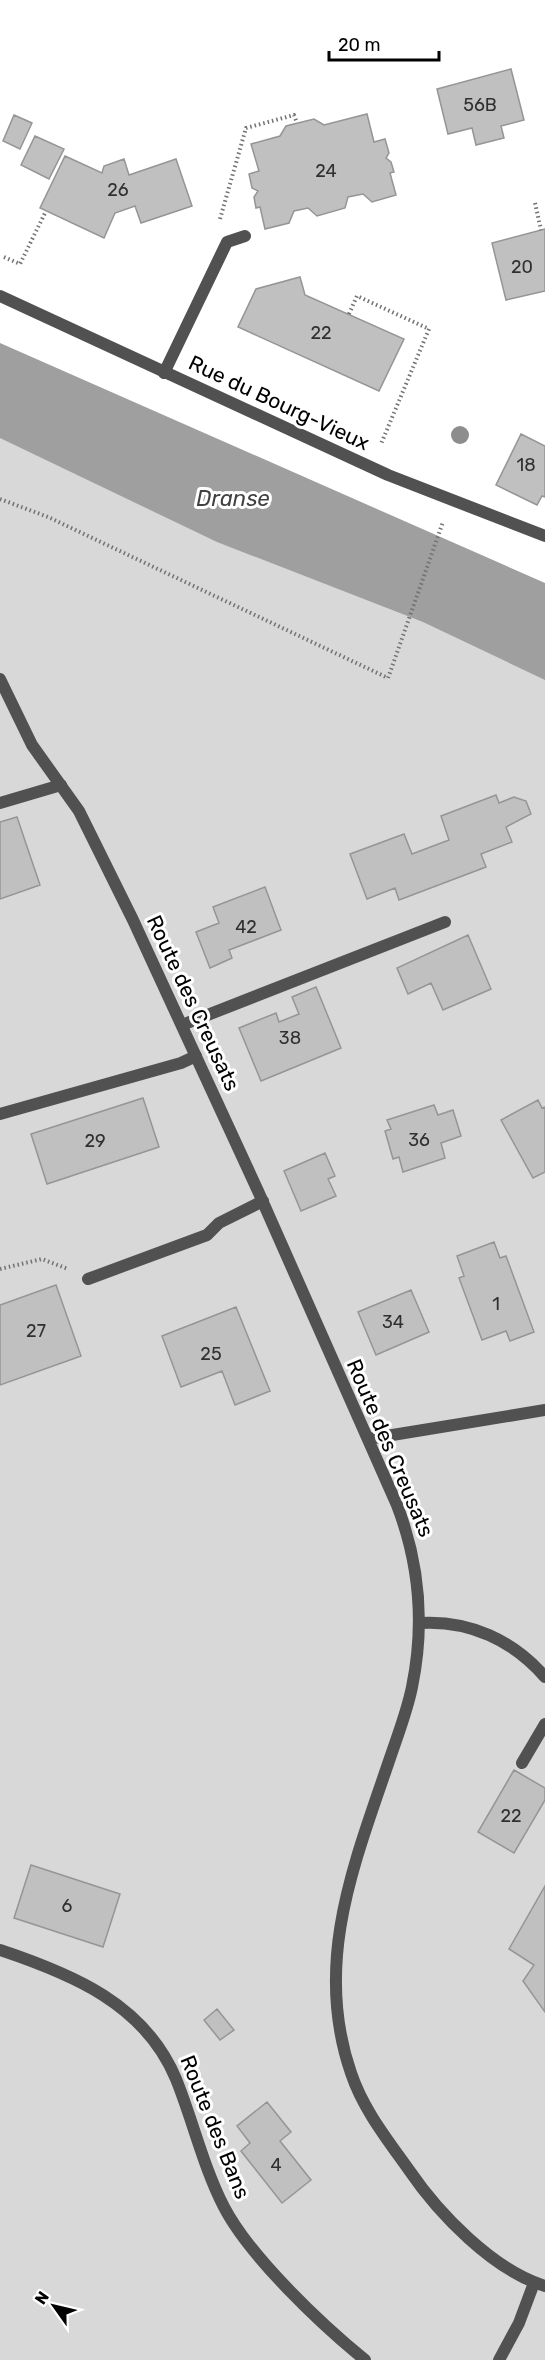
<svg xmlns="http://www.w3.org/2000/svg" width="545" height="2360" font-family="Rubik,sans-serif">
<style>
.green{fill:#d8d8d8}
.water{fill:#9f9f9f}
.building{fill:#c0c0c0;stroke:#959595;stroke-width:1.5}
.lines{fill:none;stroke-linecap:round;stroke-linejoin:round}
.path{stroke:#737373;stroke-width:4;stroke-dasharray:1.5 3;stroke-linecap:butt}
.service{stroke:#515151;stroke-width:12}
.minor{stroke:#515151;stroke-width:12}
.tree{fill:#8d8d8d}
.labels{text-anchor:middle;stroke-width:6;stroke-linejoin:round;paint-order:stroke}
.number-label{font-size:18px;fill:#303030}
.street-label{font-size:21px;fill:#000;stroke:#fff}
.water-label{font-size:22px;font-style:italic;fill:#404040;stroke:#fff}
</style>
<rect width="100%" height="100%" fill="#fff"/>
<!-- green -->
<path class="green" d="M0,389L545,642V2360H0Z"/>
<!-- water -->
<path class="water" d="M0,343L545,583V680L423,622L217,542L0,438Z"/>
<!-- building -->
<path class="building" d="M511,69L524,120L501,126L504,138L476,145L472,128L448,134L437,89Z
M367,114L374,142L385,139L389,153L386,158L391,162L394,172L390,173L396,195L372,202L363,194L348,197L345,208L317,216L308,208L294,211L289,223L265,229L260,207L256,208L254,197L258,191L252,188L249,174L259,171L251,144L280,136L286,126L314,119L324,125Z
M14,115L32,123L20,149L3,141Z
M35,136L64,149L49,179L21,165Z
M65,156L102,173L104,166L124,159L129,175L176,159L192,206L141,223L135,206L115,213L104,238L40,208Z
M545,229V291L506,300L492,243Z
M300,277L305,295L404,339L379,391L238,327L256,289Z
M521,434L545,446V497L542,496L537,505L496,485Z
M496,795L499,803L514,797L526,801L531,814L506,827L512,842L481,854L486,867L399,900L395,888L367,899L350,854L404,834L412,854L449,840L441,816Z
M17,817L40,885L0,899V822Z
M265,887L281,930L229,950L232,958L210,968L196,932L219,923L213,907Z
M468,935L491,989L443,1010L431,983L408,994L397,968Z
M316,987L341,1048L261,1081L239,1028L276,1013L279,1022L299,1014L292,997Z
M143,1098L159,1147L47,1184L31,1134Z
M538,1100L542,1108L545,1107V1172L533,1178L501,1120Z
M434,1105L438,1115L453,1110L461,1136L441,1143L445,1158L403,1172L399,1157L393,1159L385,1131L391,1129L387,1120Z
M325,1153L335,1176L328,1179L336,1196L301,1211L284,1171Z
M494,1242L500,1258L506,1256L534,1332L510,1341L506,1331L482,1340L459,1278L464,1276L457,1256Z
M56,1285L81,1356L0,1385V1305Z
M411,1290L429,1332L376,1355L358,1312Z
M236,1307L270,1391L235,1405L222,1371L181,1387L162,1336Z
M514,1770L545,1788V1800L514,1853L478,1832Z
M31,1865L120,1894L103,1947L14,1918Z
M545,1886V2012L523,1981L534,1965L509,1949Z
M217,2009L234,2030L220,2040L204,2020Z
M267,2102L291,2132L280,2141L311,2180L282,2203L241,2151L250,2143L237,2126Z"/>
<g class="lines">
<!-- path -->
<path class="path" d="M535,203L541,230
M220,219L246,128L294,115L297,123
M4,257L20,264L46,211
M349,314L357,296L429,329L381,444
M0,499L48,517L388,678L443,522
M0,1269L42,1259L68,1269"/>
<!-- service -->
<path class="service" d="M164,373L227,242L245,236
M0,803L61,785
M182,1025L445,922
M0,1114L181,1063L196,1056
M88,1279L207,1235L219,1223L263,1201
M420,1623C469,1620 513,1640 545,1677
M522,1763L545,1724"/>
<!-- minor -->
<path class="minor" d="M0,296L388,475L545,536
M0,679L32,745L79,811L133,920L258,1191L397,1505C420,1565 425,1624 412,1687C407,1712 397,1737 389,1761C354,1864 313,1963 351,2073C363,2109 387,2139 409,2170C439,2214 493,2270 545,2286
M368,1439L545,1410
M0,1950C72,1974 145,2004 176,2079C193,2121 203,2166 224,2207C250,2257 321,2324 365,2360
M499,2360L519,2323L534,2283"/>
</g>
<!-- trees -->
<circle class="tree" cx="460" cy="435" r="9"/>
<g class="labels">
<!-- number labels -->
<g class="number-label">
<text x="480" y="111">56B</text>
<text x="326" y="177">24</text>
<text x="118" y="196">26</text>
<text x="522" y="273">20</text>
<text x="321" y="339">22</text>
<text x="526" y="471">18</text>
<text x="246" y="933">42</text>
<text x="290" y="1044">38</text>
<text x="419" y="1146">36</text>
<text x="95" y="1147">29</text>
<text x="496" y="1310">1</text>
<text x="393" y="1328">34</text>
<text x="36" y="1337">27</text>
<text x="211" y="1360">25</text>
<text x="511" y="1822">22</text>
<text x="67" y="1912">6</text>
<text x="276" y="2171">4</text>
</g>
<!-- street labels -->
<g class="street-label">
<text transform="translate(279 403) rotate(25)" y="7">Rue du Bourg-Vieux</text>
<text transform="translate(193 1003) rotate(65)" y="7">Route des Creusats</text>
<text transform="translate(390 1448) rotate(67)" y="7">Route des Creusats</text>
<text transform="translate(215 2127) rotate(68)" y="7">Route des Bans</text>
</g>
<!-- water labels -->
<g class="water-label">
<text x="233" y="506">Dranse</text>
</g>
</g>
<!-- north arrow -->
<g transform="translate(54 2306) rotate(304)" stroke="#ffffff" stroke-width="4.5" paint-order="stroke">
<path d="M0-4.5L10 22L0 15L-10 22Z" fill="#000000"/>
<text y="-9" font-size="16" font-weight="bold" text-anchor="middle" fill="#000000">N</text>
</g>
<!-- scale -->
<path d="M329 51v9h110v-9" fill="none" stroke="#000000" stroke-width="3"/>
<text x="338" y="51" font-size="18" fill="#000000" stroke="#ffffff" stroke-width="4.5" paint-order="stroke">20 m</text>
</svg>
